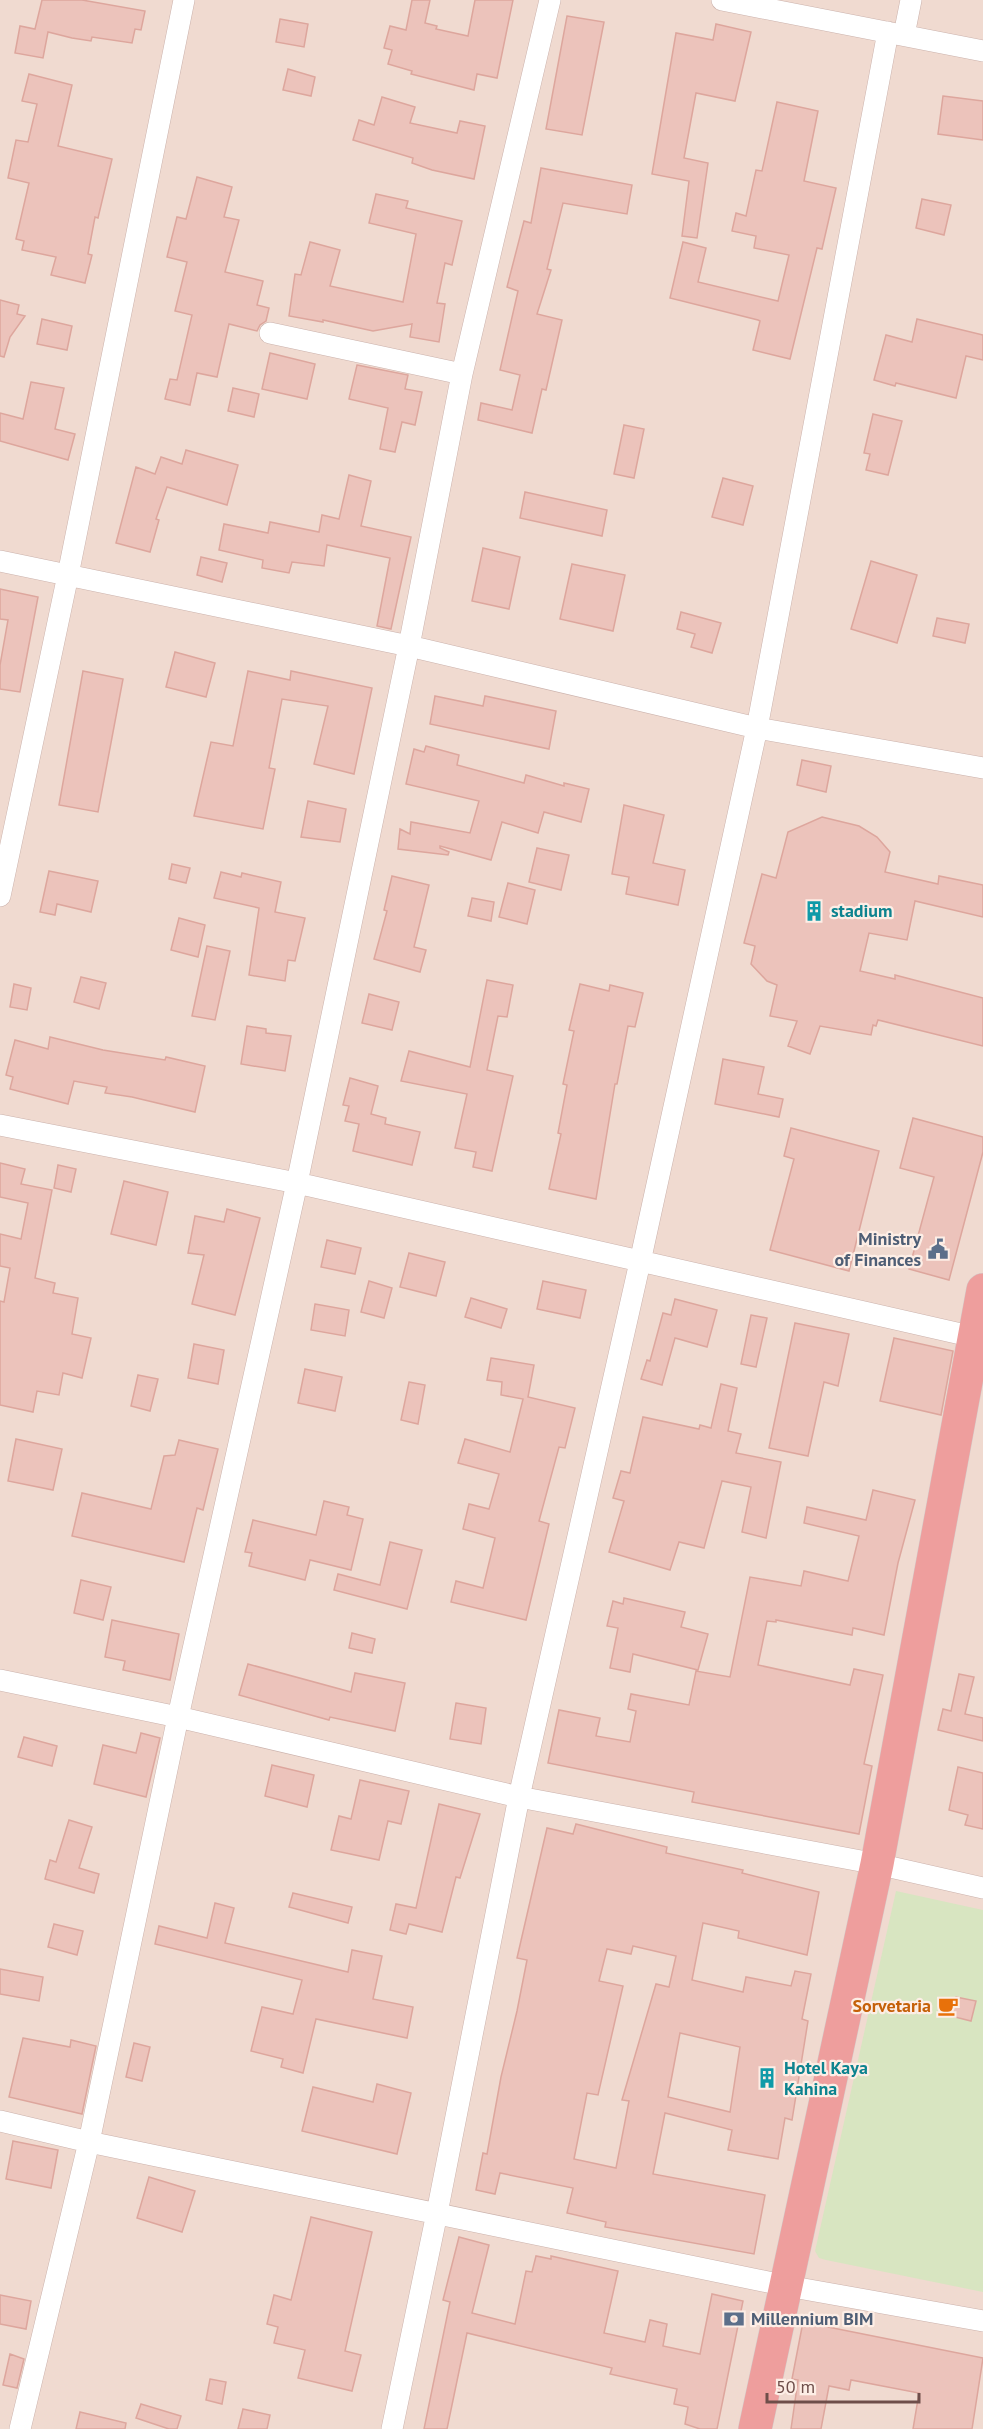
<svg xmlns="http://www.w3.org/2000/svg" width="983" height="2429" font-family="'PT Sans',sans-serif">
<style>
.residential{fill:#f0dad0}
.green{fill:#d8e5c1}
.building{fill:#ecc3bb;stroke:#dda69d;stroke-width:1.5;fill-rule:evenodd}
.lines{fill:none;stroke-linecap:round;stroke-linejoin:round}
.street-casing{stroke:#cbb2ac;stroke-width:22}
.highway-casing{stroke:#d4cac9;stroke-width:34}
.street{stroke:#fff;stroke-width:21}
.highway{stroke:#ee9e9d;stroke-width:33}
.labels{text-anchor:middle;stroke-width:4.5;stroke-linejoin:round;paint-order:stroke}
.culture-label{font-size:18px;font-weight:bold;fill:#0d838f;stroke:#fdeee6;text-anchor:start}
.service-label{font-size:18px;font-weight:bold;fill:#4e5e75;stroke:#fdeee6;text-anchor:end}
.food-label{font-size:18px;font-weight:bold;fill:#c56008;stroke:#fdeee6;text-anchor:end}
</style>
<rect width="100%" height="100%" fill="#f9eae1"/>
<!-- residential -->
<path class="residential" d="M0,0H983V2429H0Z"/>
<!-- green -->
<path class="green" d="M896,1891L983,1910V2292L826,2260L819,2258L815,2251Z"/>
<!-- building -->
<path class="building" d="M42,0H82L145,11L141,30L135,29L132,43L92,37L91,41L72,38L48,32L43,58L15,53L20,26L35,29Z
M412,0H430L425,23L437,26L436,29L468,36L475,0H513L497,78L477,74L474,90L411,74L412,71L388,64L392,50L384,48L390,26L406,30Z
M567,16L604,22L582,135L546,129Z
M280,19L308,24L304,47L276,42Z
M716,24L751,32L735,101L696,93L684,158L708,163L697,238L682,236L689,181L652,174L676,33L713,40Z
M288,69L315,77L311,96L283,90Z
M29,74L72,85L58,146L112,159L98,218L95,217L88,254L92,255L85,283L51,275L56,257L22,250L24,241L16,239L29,183L8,178L16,140L28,142L37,104L22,101Z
M943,96L983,101V140L938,134Z
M382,97L415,107L410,123L457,133L460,121L485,126L474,179L432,170L412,163L413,158L353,140L359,120L374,125Z
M777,102L818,111L804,181L836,188L822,249L817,248L790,359L753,350L760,321L758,320L670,298L683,242L706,248L698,282L778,301L789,255L754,248L756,236L732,231L736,213L746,216L756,170L762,171Z
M541,168L632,185L627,214L563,203L547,269L551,270L537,314L562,320L546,390L542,389L532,433L478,420L481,403L512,410L520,375L500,370L518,291L507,287L524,221L531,223Z
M197,177L232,187L224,217L239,220L225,272L263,281L257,305L269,308L266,321L260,325L257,331L229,324L217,377L197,373L190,405L165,399L170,379L177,380L192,315L175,311L187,262L167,257L177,217L186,219Z
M376,194L408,201L406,208L462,221L452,265L445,263L437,303L445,304L439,342L410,337L412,324L373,331L323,320V322L289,316L295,274L301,275L310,242L340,250L330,286L403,302L416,234L369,223Z
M922,199L951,205L944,235L916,228Z
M0,300L19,305L17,314L25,316L10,337L4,357L0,356Z
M42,319L72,326L67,350L37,344Z
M917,319L983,335V360L966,356L956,398L896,383L895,386L874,380L886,335L912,342Z
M270,353L315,364L307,399L262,389Z
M357,365L408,375L405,389L422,392L415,425L402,422L395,452L380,449L388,408L349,399Z
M31,382L64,388L55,429L75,434L68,460L0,441V413L23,419Z
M233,388L259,394L254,417L228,411Z
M873,414L902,421L888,475L866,470L870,454L864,453Z
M624,425L644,429L634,478L614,474Z
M186,450L238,465L227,505L167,487L156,519L159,520L150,552L116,543L136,467L155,474L161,457L182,464Z
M349,475L371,481L361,526L411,537L391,629L377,626L390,558L327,545L324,566L292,562L289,573L262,568L263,560L219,550L224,524L268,533L270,522L319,532L322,515L339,519Z
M723,478L753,486L743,525L712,517Z
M525,492L607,510L602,536L520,518Z
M483,548L520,557L509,609L472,601Z
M201,557L227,563L222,582L197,575Z
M871,561L917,575L897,643L851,629Z
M572,564L625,575L613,631L560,619Z
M0,589L38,597L20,692L0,689V665L8,620L0,619Z
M681,612L721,623L712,653L691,647L695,634L677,629Z
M937,618L969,624L965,643L933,636Z
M175,652L215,663L206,697L166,687Z
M83,671L123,679L98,812L59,805Z
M248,671L290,680L291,671L372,688L354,774L314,764L328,706L282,699L269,768L275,769L263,829L194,816L211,742L233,746Z
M435,696L483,706L485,696L556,711L549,749L430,724Z
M426,746L459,755L457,765L524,783L526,775L564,786V783L589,789L581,822L544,812L538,833L502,822L491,860L440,846V848L449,852L448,855L398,849L400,829L410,834L411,822L470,833L479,801L406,784L414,749L424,752Z
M802,760L831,766L826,792L797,785Z
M308,801L346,809L340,842L301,837Z
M624,805L664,815L653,863L685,870L678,905L626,894L629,877L612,874Z
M822,817L859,826L877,837L890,852L885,872L938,884L939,876L983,885V917L915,901L907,940L869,933L860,971L895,979V975L983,998V1046L878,1020L876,1026L873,1025L871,1035L820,1026L810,1054L788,1046L797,1021L770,1016L777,985L767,981L751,964L755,946L744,943L762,874L776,878L788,832Z
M537,848L569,855L561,890L529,882Z
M172,864L190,868L186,883L169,879Z
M49,871L98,881L91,912L57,904L55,915L40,912Z
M221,872L241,877L242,873L281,882L275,912L305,918L295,961L288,960L285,981L249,975L259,908L214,898Z
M392,876L429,885L414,947L426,950L420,972L374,959L387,911L384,910Z
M508,883L535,890L527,924L499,917Z
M472,898L494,902L491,921L468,916Z
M179,918L205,925L198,957L171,950Z
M207,946L230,951L215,1020L192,1016Z
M81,977L106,983L99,1009L74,1002Z
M487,980L513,985L507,1017L498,1016L487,1070L513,1076L492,1171L473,1167L476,1152L455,1148L467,1094L401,1081L409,1051L470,1067Z
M14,984L31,988L27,1010L10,1007Z
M580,984L609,991L610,985L643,993L635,1027L628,1026L617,1084H615L596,1199L549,1189L561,1134L558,1133L567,1085L563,1084L574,1031L569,1030Z
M369,994L399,1002L392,1030L362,1023Z
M247,1026L266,1029V1033L291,1036L285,1071L241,1064Z
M50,1037L103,1050L165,1060L166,1057L205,1066L195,1112L132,1097L105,1093L107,1087L74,1081L68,1104L10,1089L13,1077L6,1075L15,1040L48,1049Z
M723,1059L764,1067L758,1094L783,1099L779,1117L715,1104Z
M350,1078L378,1086L371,1114L386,1118L385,1124L420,1132L412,1165L353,1151L359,1124L345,1121L349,1106L343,1105Z
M913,1118L983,1137V1152L949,1280L909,1269L934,1177L900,1168Z
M791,1128L879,1151L849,1271L770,1250L794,1159L784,1156Z
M0,1163L25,1169L21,1184L52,1190L35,1278L55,1283L53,1293L78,1298L72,1334L91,1338L82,1378L63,1373L59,1395L37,1391L33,1412L0,1405V1301L4,1302L10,1268L0,1266V1234L21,1239L28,1203L0,1197Z
M58,1165L76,1169L71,1192L54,1188Z
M124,1181L168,1192L156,1245L111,1234Z
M227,1209L260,1218L235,1315L192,1304L204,1255L188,1253L195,1216L224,1222Z
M327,1240L361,1248L355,1274L321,1267Z
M409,1253L445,1262L436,1296L400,1287Z
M369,1281L392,1288L384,1318L361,1312Z
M543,1281L586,1290L580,1318L537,1309Z
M471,1298L507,1309L501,1328L465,1317Z
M675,1299L717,1310L707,1347L675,1338L662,1385L641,1379L647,1360L650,1361L663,1313L671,1315Z
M315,1304L349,1310L345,1336L311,1330Z
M751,1315L767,1318L756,1367L741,1364Z
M795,1323L849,1334L838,1386L824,1382L808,1456L769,1448Z
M894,1338L953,1351L941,1415L880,1401Z
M194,1344L224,1350L218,1384L188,1378Z
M491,1358L534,1365L528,1397L575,1408L565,1448L559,1447L539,1521L549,1524L526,1620L451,1602L456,1581L483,1588L495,1538L463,1529L469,1504L489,1509L499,1474L458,1463L465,1439L510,1452L523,1399L501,1395L502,1382L487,1380Z
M305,1369L342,1377L335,1411L298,1403Z
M138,1375L158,1379L150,1411L131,1406Z
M409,1382L425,1385L418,1424L401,1420Z
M721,1384L737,1388L728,1431L741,1434L736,1453L781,1462L766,1538L742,1532L751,1487L722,1481L704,1548L679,1542L670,1570L609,1552L624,1501L613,1498L621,1471L630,1473L643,1417L699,1429L700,1425L711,1428Z
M16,1439L62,1449L53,1490L8,1481Z
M179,1440L218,1449L203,1510L197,1508L184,1562L72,1536L82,1493L151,1509L164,1456L175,1455Z
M873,1490L915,1500L898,1563L884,1635L853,1628L852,1635L776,1620V1622L767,1621L758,1665L850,1685L854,1669L883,1675L864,1764L872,1766L859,1834L692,1802L694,1792L548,1763L559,1710L600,1718L596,1736L630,1742L636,1711L628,1709L631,1694L689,1705L696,1671L730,1677L750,1577L801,1586L804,1571L848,1581L859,1536L804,1523L807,1507L866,1520Z
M324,1501L349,1507L347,1515L363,1519L351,1570L310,1560L305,1580L249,1566L252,1553L245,1552L253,1520L316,1535Z
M390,1542L422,1550L407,1609L334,1590L338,1574L380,1585Z
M81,1580L111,1587L103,1620L74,1613Z
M624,1598L685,1612L681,1627L708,1634L698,1670L633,1654L630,1672L610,1668L618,1628L607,1626L613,1601L623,1604Z
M112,1620L179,1634L170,1680L123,1670L125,1661L105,1657Z
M352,1633L375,1639L372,1653L349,1648Z
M248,1664L351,1692L355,1673L405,1683L395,1731L330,1717L329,1720L239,1695Z
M959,1674L974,1677L965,1714L983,1718V1741L938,1730L943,1709L951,1711Z
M456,1703L486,1708L481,1744L450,1739Z
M141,1733L160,1738L146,1797L94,1784L103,1745L136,1753Z
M24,1737L57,1746L52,1766L18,1757Z
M272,1765L314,1775L307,1807L265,1796Z
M958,1767L983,1773V1829L965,1825L968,1815L949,1810Z
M360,1780L409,1791L401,1824L388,1821L379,1860L331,1850L339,1816L351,1819Z
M439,1804L480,1814L460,1878L456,1877L442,1932L409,1924L406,1934L390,1930L396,1904L416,1908Z
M69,1820L92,1827L79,1868L99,1874L94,1893L45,1879L50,1860L56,1862Z
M576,1824L667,1847L666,1853L743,1870L742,1873L819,1892L807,1955L738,1938L739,1931L703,1923L692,1980L743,1992L746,1977L791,1986L795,1971L811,1974L802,2019L808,2021L792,2120L785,2118L778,2159L728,2150L732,2130L665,2113L653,2174L765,2195L754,2254L605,2227L606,2222L567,2213L573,2188L500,2173L495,2194L476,2190L483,2153L487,2154L501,2077L517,2011L527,1960L517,1958L547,1828L573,1834ZM633,1946L676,1956L669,1987L656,1984L622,2100L629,2101L616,2168L574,2159L587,2093L598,2095L623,1986L599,1981L607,1949L631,1954ZM680,2033L740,2047L730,2112L668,2097Z
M293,1893L352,1907L348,1923L289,1907Z
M215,1903L234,1908L225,1943L348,1972L352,1950L382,1956L373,1999L413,2007L407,2038L316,2019L303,2073L281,2067L283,2059L251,2051L262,2007L293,2014L302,1980L155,1944L159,1926L207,1938Z
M54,1924L83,1931L77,1955L48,1947Z
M0,1969L43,1977L39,2001L0,1994Z
M956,1997L976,2001L971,2021L951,2016Z
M23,2038L70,2047L71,2040L96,2046L82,2114L9,2097Z
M134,2043L150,2047L142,2081L126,2077Z
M377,2084L411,2093L397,2154L302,2131L313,2087L373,2102Z
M13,2141L58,2150L51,2188L6,2179Z
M149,2177L195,2191L182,2232L137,2218Z
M311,2217L372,2232L345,2351L361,2355L352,2391L298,2378L305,2350L274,2343L278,2327L267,2324L274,2295L291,2300Z
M459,2237L489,2245L472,2313L515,2324L526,2271L532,2272L536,2256L551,2259V2256L618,2271L604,2333L645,2342L650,2320L667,2324L663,2346L700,2354L712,2294L743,2301L717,2429H700L685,2424L688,2407L674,2404L677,2389L610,2374L612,2368L467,2333L447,2429H424L450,2302L443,2300Z
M0,2295L31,2301L26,2329L0,2324Z
M803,2322L983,2358L972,2429H913L919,2393L851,2380L849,2390L829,2386L821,2429H791L798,2380L792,2379Z
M10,2354L24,2359L17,2388L3,2385Z
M210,2379L226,2382L222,2404L206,2400Z
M141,2404L181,2416L177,2429H169L136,2418Z
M243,2409L270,2415L267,2429H238Z
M80,2412L126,2423L125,2429H76Z"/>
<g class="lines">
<!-- street casing -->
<g class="street-casing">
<path id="street" d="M722,0L983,51
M904,35L911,0
M270,333L462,374
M0,561L409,646L757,728L983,768
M0,896L68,575L184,0
M0,1125L297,1183L983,1339
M0,1680L178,1717L519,1797L877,1864L983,1888
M0,2121L89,2142L787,2286L983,2321
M20,2429L89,2142L178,1717L297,1183L409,646L462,374L550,0
M392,2429L437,2213L519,1797L640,1262L757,728L888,32"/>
</g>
<!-- highway casing -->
<g class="highway-casing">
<path id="highway" d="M755,2429L877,1864L983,1290"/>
</g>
<!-- street -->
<use href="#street" class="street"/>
<!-- highway -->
<use href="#highway" class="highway"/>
</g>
<!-- icons -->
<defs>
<g id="building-bare" transform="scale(1.62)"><path d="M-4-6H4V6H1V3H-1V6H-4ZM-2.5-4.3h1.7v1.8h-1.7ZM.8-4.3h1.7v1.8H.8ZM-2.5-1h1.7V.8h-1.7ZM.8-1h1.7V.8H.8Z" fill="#0f9aa8" stroke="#fdeee6" stroke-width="2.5" paint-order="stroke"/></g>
<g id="civic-bare" transform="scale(1.62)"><path d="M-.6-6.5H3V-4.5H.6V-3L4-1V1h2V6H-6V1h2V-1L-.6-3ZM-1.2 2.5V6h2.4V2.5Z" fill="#5c6f8a" stroke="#fdeee6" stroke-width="2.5" paint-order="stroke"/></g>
<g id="cafe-bare" transform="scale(1.62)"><path d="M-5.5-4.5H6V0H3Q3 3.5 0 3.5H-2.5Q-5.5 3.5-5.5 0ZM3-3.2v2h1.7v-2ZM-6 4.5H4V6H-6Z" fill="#e8710a" stroke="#fdeee6" stroke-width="2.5" paint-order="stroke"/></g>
<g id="bank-bare" transform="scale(1.62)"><path d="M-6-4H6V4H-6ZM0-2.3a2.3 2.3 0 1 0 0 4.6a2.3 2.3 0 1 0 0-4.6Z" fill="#5c6f8a" stroke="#fdeee6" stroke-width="2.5" paint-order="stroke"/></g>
</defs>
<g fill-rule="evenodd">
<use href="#building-bare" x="814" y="911"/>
<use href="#civic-bare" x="938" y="1249"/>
<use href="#cafe-bare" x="948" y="2006"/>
<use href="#building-bare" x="767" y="2078"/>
<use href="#bank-bare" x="734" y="2319"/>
</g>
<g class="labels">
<!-- culture labels -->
<g class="culture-label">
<text x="831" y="917">stadium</text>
<text x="784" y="2074">Hotel Kaya<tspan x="784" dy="21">Kahina</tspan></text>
</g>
<!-- service labels -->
<g class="service-label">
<text x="921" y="1245">Ministry<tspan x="921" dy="21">of Finances</tspan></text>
<text x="751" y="2325" text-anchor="start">Millennium BIM</text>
</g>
<!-- food labels -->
<g class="food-label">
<text x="931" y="2012">Sorvetaria</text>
</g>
</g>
<!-- scale -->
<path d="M767 2393v9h152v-9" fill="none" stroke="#6e4e4a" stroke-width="3"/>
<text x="776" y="2393" font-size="18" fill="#6e4e4a" stroke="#fdeee6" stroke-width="4.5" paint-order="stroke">50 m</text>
</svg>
